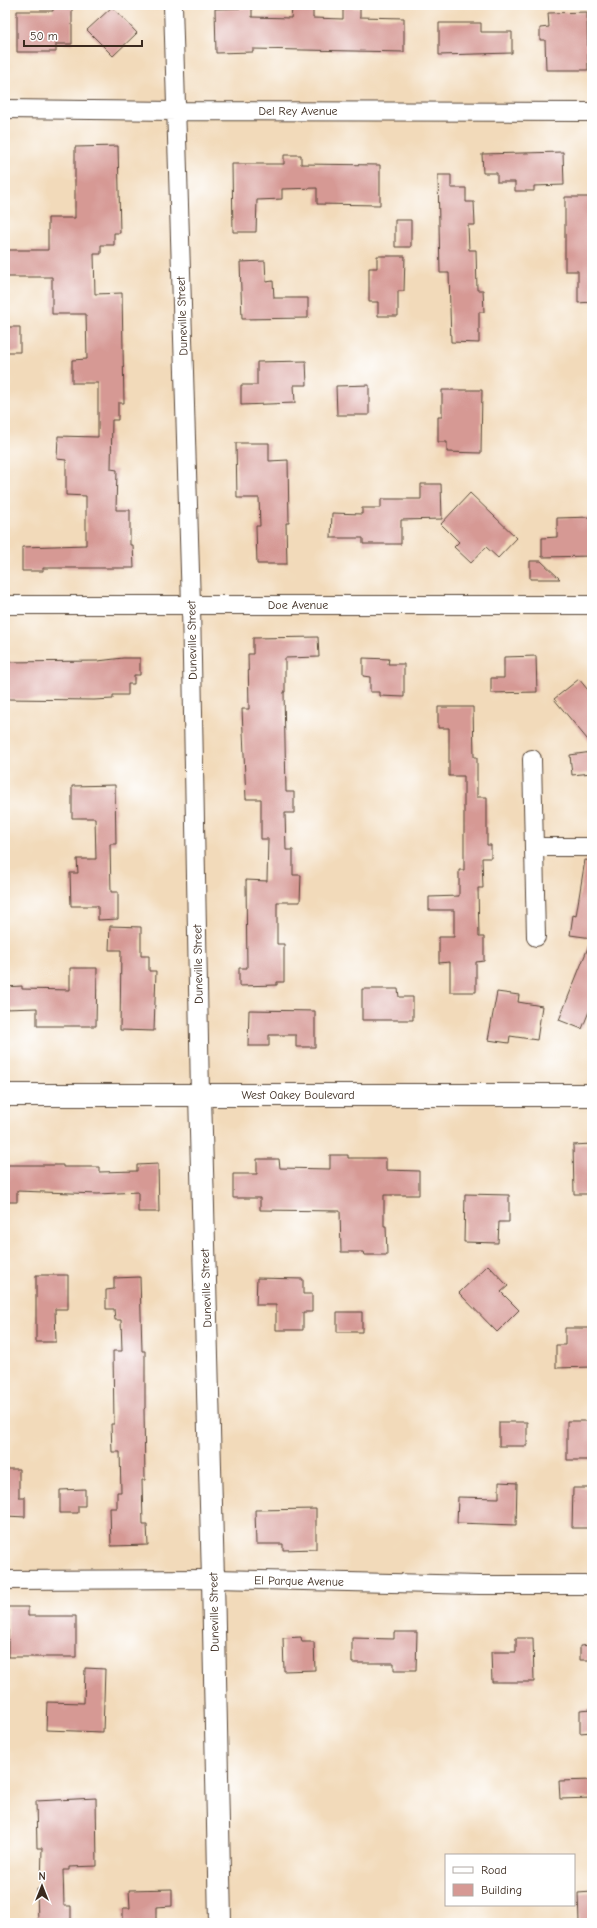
<svg xmlns="http://www.w3.org/2000/svg" width="597" height="1928" font-family="'Comic Neue',sans-serif">
<style>
.building{fill:#d69994}
.lines{fill:none;stroke-linecap:round;stroke-linejoin:round}
.street-casing{stroke:#564435;stroke-width:20}
.secondary-casing{stroke:#564435;stroke-width:24}
.street{stroke:#fff;stroke-width:18}
.secondary{stroke:#fff;stroke-width:22}
.labels{text-anchor:middle;stroke-width:4;stroke-linejoin:round;paint-order:stroke}
.street-label{font-size:12px;fill:#3b2a1e;stroke:#fff}
</style>
<rect width="100%" height="100%" fill="#fff"/>
<filter id="ink" filterUnits="userSpaceOnUse"><feTurbulence type="fractalNoise" baseFrequency=".025" numOctaves="2"/><feDisplacementMap in="SourceGraphic" scale="8" xChannelSelector="R" yChannelSelector="G"/><feConvolveMatrix kernelMatrix="1 2 1 2 8 2 1 2 1" color-interpolation-filters="sRGB"/></filter>
<filter id="wash" filterUnits="userSpaceOnUse"><feTurbulence type="fractalNoise" baseFrequency=".012" numOctaves="4" result="noise"/><feDisplacementMap in="SourceGraphic" scale="16" xChannelSelector="R" yChannelSelector="G"/><feGaussianBlur stdDeviation="0.9" result="paint"/><feColorMatrix in="noise" values="0 0 0 0 0 0 0 0 0 0 0 0 0 0 0 0 0 1.4 0 .05"/><feComposite in="paint" operator="in"/></filter>
<g filter="url(#wash)">
<rect width="100%" height="100%" fill="#f2daba"/>
<g id="blocks">
<!-- building -->
<path class="building" d="M53,5H72V44H56V52H17V11H53Z
M112,7L137,33L113,56L87,30Z
M252,8V17L291,18L292,9L313,10V18L343,19V8H360V17L404,18V52L253,49V52L216,53L215,9Z
M587,12L588,70H546L545,40H540V28L549,27L548,13Z
M439,23H481V32H512V53L439,55Z
M118,146L120,233H114V245H101V254H94L95,294L122,293L124,403H118V420H112L111,469L117,470L116,510H130V545H133L134,568H43V571H22V547L86,545V496L66,495V460L57,459L58,436L98,437V383H72V360L87,359L86,314H52V277H5V250H48V218H75V147Z
M563,152L564,185L534,186V191H515V182H497V173H483L482,154Z
M284,155H301V164L380,165V205L317,204V188L282,189V199L257,200L256,232H233L232,164H284Z
M438,175H451V188H466V202H474L475,225H468L469,250H476L477,290H483L484,312H479V343L451,342L449,273H440Z
M565,197H590L592,302L578,303V271H565Z
M395,220H411V247H395Z
M377,256H405L404,291H398V316H378V302H369V268H377Z
M265,261L266,282L273,281L274,298H308V318L242,319L240,262Z
M5,327H20V352H5Z
M306,361L307,385H294L295,403L241,405V385H257V362Z
M369,385V415H337L336,386Z
M442,390H482L481,453L447,452V442H438V417H442Z
M236,443H269V461L288,460L289,523H286L287,564H257L256,526H260L259,498H237Z
M421,484H441L442,519L401,520V544H363V538H331L332,513L362,514V508H381V499H421Z
M470,493L517,538L498,558L486,547L471,563L454,547L459,542L441,524Z
M592,517V556L542,557V538L557,537V518Z
M530,561H541L560,579H530Z
M318,637L319,657L285,658V692H284L286,792H294V813H285L286,850H293V875H301L300,902H277V944H284V982H277V985L239,986V968H247L246,880L267,881L268,839H261V799H246L242,709H249L248,654H253V638Z
M536,656L537,692L491,693V678H504V657Z
M123,658H140V675H134V684H128V695H113V699L94,700L5,699V662L98,661Z
M363,658L389,659L388,664H404V697L380,696V692H370V677L363,676Z
M579,679L592,695V745L554,699Z
M438,707H473L474,757H477V797H487V845H491V858H482L483,888H478L479,937H484V961L476,962V992H450V962L439,963V937H454V910H429V897L459,896V870H464V776H449V728H438Z
M592,752V773L572,775L570,755Z
M115,785L116,844H110L111,892H118V919L98,920V906H71L70,873H78L77,859H96L95,818H72V786Z
M585,860L592,861V938L570,935L573,915L576,916Z
M110,926L141,927V956H149V971H156L154,1031L120,1030L121,950H109Z
M591,940L592,1004L582,1029L559,1020Z
M70,968H97L96,1026H37V1008L5,1009V987L22,986V989L70,990Z
M362,989H398L399,997H413V1020H362Z
M497,992L519,995L518,1002L542,1006L537,1040L510,1036L509,1043L488,1040Z
M249,1010L315,1011V1047H296V1035H269V1046H248Z
M592,1144V1194H574L573,1145Z
M330,1155H348V1158H386V1170L419,1171V1195H384V1226H386L387,1255H365L364,1252H341L340,1211L260,1210V1198H233V1174H257V1159H279L280,1168L330,1169Z
M158,1164L159,1212H138V1192L98,1194L17,1191V1202H5V1165H63V1167H99V1172L137,1171V1165Z
M465,1194L509,1195V1222H499L498,1243L464,1242Z
M488,1265L508,1286L501,1292L519,1310L497,1332L459,1293Z
M36,1275H68V1309H55L56,1342H36Z
M140,1277L142,1351H145V1408L144,1409L145,1480H142L143,1525H147L148,1545L111,1546L110,1508H117V1492H121L120,1452H112L111,1424H114L113,1351H122L121,1320H115L114,1309H106V1290L114,1289V1278Z
M257,1278L303,1279V1294H312V1312H303V1330H276V1305H256Z
M337,1312H362V1332H337Z
M565,1328H592V1367L556,1368V1345H565Z
M567,1421H592V1460H567Z
M499,1422H527V1446H499Z
M5,1469H19V1497H25V1517L6,1516Z
M499,1482L517,1483L516,1525L457,1523L458,1497L499,1498Z
M573,1488H592V1528H572Z
M85,1489V1506H78V1513H60V1490Z
M316,1509V1549L283,1550V1544H256L255,1510Z
M8,1607H28V1616H76V1657H8Z
M394,1632H417L416,1670H394V1663H352V1638L394,1639Z
M301,1637L302,1642H314L315,1670L284,1671L283,1638Z
M516,1638H533L534,1682H492L491,1652H516Z
M592,1645V1660H580V1646Z
M85,1668L105,1669L103,1732L46,1730L47,1702L84,1703Z
M592,1709V1732L580,1733V1710Z
M592,1780V1798L560,1799L559,1781Z
M96,1798L97,1866L69,1867V1870H63L64,1906H71V1923H38L37,1889H41L42,1848H37L36,1801Z
M172,1889V1906L156,1907V1923H123V1908H130L129,1890Z
M592,1892V1923H579L578,1893Z"/>
</g>
</g>
<g filter="url(#ink)">
<use href="#blocks" fill-opacity="0" stroke="#564435" stroke-width="1"/>
<g class="lines">
<!-- street casing -->
<g class="street-casing">
<path id="street" d="M173,5L191,605L200,1095
M5,109L176,111L592,112
M5,605H592
M532,759L536,937
M534,847H592
M5,1580L213,1579L479,1585H592"/>
</g>
<!-- secondary casing -->
<g class="secondary-casing">
<path id="secondary" d="M5,1095H592
M200,1095L213,1579L220,1923"/>
</g>
<!-- street -->
<use href="#street" class="street"/>
<!-- secondary -->
<use href="#secondary" class="secondary"/>
</g>
</g>
<g class="labels">
<!-- street labels -->
<g class="street-label">
<text x="298" y="115">Del Rey Avenue</text>
<text transform="translate(182 316) rotate(-92)" y="4">Duneville Street</text>
<text x="298" y="609">Doe Avenue</text>
<text transform="translate(192 640) rotate(-91)" y="4">Duneville Street</text>
<text transform="translate(198 964) rotate(-91)" y="4">Duneville Street</text>
<text x="298" y="1099">West Oakey Boulevard</text>
<text transform="translate(206 1288) rotate(-92)" y="4">Duneville Street</text>
<text transform="translate(299 1581) rotate(1)" y="4">El Parque Avenue</text>
<text transform="translate(214 1612) rotate(-91)" y="4">Duneville Street</text>
</g>
</g>
<!-- margin -->
<rect width="597" height="1928" fill="none" stroke="#fff" stroke-width="20"/>
<!-- legend -->
<rect x="445" y="1854" width="130" height="52" fill="#ffffff" stroke="#b1aaa5"/>
<rect x="453" y="1867" width="20" height="6" fill="#ffffff" stroke="#b1aaa5"/>
<text x="481" y="1874" font-size="12" fill="#3b2a1e">Road</text>
<rect x="453" y="1884" width="20" height="12" fill="#d69994" stroke="#b1aaa5"/>
<text x="481" y="1894" font-size="12" fill="#3b2a1e">Building</text>
<!-- north arrow -->
<g transform="translate(42 1886)" stroke="#ffffff" stroke-width="3" paint-order="stroke">
<path d="M0-3L7 15L0 10L-7 15Z" fill="#3b2a1e"/>
<text y="-6" font-size="11" font-weight="bold" text-anchor="middle" fill="#3b2a1e">N</text>
</g>
<!-- scale -->
<path d="M24 40v6h118v-6" fill="none" stroke="#3b2a1e" stroke-width="2"/>
<text x="30" y="40" font-size="12" fill="#3b2a1e" stroke="#ffffff" stroke-width="3" paint-order="stroke">50 m</text>
</svg>
